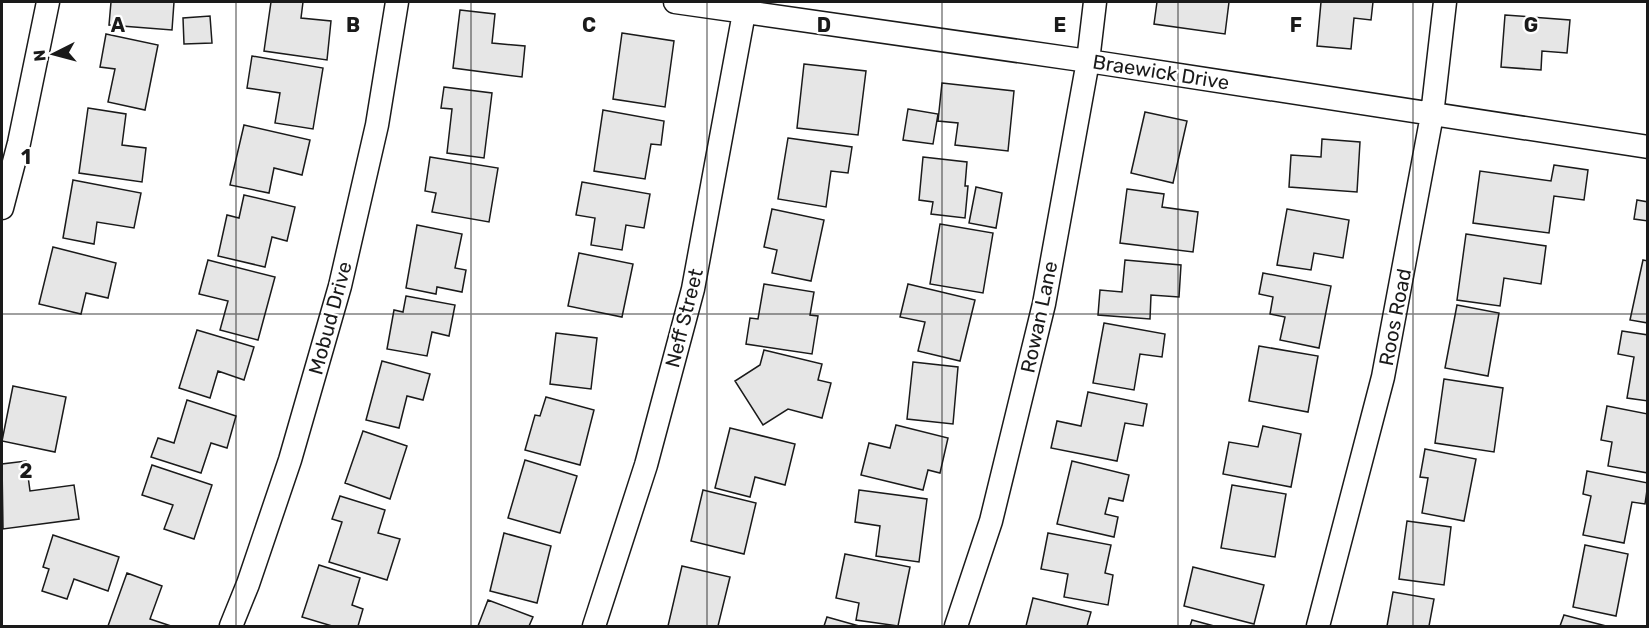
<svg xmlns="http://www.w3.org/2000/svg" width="1649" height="628" font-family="Rubik,sans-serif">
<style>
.building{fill:#e6e6e6;stroke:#1a1a1a;stroke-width:1.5}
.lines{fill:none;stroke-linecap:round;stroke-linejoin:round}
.street-casing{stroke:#1a1a1a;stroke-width:25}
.street{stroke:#fff;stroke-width:22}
.grid{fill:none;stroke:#1a1a1a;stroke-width:1.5;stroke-opacity:0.55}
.labels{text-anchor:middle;stroke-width:4.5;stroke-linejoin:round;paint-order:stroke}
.street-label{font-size:20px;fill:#1a1a1a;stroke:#fff}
.grid-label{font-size:20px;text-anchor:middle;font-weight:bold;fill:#1a1a1a;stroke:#fff;stroke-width:4.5;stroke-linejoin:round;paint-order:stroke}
</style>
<rect width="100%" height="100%" fill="#fff"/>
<!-- building -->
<path class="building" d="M111,2H174L172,30L109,25Z
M271,2H303L301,18L331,21L327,60L264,51Z
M1157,2H1229L1225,34L1154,24Z
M1321,2H1373L1371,20L1354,18L1351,49L1317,46Z
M460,10L495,14L492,43L525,46L522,77L453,68Z
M1505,15L1570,20L1567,53L1542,51L1541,70L1501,67Z
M210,16L212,43L184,44L183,18Z
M622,33L674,41L665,107L613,99Z
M106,34L158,45L145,110L108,102L115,69L100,67Z
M252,56L323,68L313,129L275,123L280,93L247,88Z
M804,64L866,71L858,135L797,128Z
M942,83L1014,91L1008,151L955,145L958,123L938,121Z
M444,87L492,93L484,158L447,153L452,109L441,108Z
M88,108L126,114L122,145L146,148L142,182L79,173Z
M908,109L938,114L933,144L903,140Z
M603,110L664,121L661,145L651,144L645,179L594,171Z
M1145,112L1187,121L1173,183L1131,173Z
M244,125L310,140L302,175L274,168L269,193L230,185Z
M788,138L852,147L848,173L831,171L826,207L778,199Z
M1322,139L1360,142L1357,192L1289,187L1291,155L1321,157Z
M430,157L498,168L489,222L432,212L436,193L425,191Z
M923,157L967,162L965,186H968L965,218L931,214L933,202L919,200Z
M1554,165L1588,170L1584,200L1554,196L1549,233L1473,223L1480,171L1551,181Z
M73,180L141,193L134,228L97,222L94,244L63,238Z
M582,182L650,194L644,228L626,225L622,250L591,245L595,218L576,215Z
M976,187L1002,193L996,228L969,223Z
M1127,189L1164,194L1162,207L1198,212L1193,252L1120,243Z
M244,195L295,207L287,241L272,237L265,267L218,256L227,215L239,218Z
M1637,200L1648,202V221L1634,219Z
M772,209L824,220L811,281L772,273L777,250L764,247Z
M1287,209L1349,220L1343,258L1314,253L1311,270L1277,265Z
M940,224L993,233L983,293L930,284Z
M417,225L462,234L455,268L466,270L462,292L437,287L436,294L406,288Z
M1466,234L1546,246L1541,284L1504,278L1500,306L1457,300Z
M53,247L116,263L108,298L86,293L81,314L39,304Z
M579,253L633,264L622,317L568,306Z
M208,260L275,277L258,340L220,330L228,301L199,294Z
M1125,260L1181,265L1179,297L1151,295L1150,319L1098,315L1100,290L1122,292Z
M1643,260L1648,261V323L1630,320Z
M1263,273L1331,286L1319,348L1280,340L1285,317L1270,314L1273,297L1259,294Z
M764,284L814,292L810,315L818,316L812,354L746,344L750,318L758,319Z
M908,284L975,300L960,361L918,351L925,322L900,317Z
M406,296L455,305L449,336L432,332L427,356L387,349L394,310L403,312Z
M1457,305L1499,313L1488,376L1445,368Z
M1104,323L1165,334L1162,357L1140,354L1134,390L1093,383Z
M197,330L254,347L244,380L218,371L210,398L179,388Z
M1622,331L1648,335V401L1627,398L1634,357L1618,354Z
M556,333L597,338L591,389L550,384Z
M1259,346L1318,356L1308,412L1249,401Z
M764,350L822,364L818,380L831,383L822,418L788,409L763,425L735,381L760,365Z
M382,361L430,374L423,400L407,396L399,428L366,420Z
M913,362L958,367L953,424L907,419Z
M1444,379L1503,388L1494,452L1435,443Z
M13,386L66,397L55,452L2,441Z
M1088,392L1147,404L1143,426L1125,423L1117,461L1051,448L1057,421L1081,426Z
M546,397L594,410L580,465L525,450L535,415L540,416Z
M187,400L236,416L227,448L211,443L201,473L151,457L158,438L174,443Z
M1607,406L1648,414V473L1608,466L1612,442L1601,440Z
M896,425L948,438L940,473L928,470L923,490L861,475L869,443L890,448Z
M1263,426L1301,434L1291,487L1223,474L1229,442L1258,447Z
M730,428L795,444L785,485L755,477L750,497L715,488Z
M363,431L407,446L390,499L345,483Z
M1425,449L1476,459L1464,521L1422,513L1428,478L1420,477Z
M525,460L577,476L560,533L508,518Z
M26,461L30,491L74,485L79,519L3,529L2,464Z
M1072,461L1129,475L1123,501L1109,498L1105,514L1118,517L1114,537L1057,524Z
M152,465L212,485L194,539L164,529L173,505L142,495Z
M1587,471L1648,483L1645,504L1632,502L1624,543L1583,535L1591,496L1583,494Z
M1232,485L1286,494L1275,557L1221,548Z
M703,490L756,503L744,554L691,541Z
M859,490L927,499L919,562L876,556L880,526L855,522Z
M340,496L385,510L378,533L400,539L387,580L329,562L342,522L332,519Z
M1407,521L1451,527L1444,585L1399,579Z
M504,533L551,546L537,603L490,591Z
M1048,533L1111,545L1105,573L1113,575L1108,605L1064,597L1068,574L1041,569Z
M53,535L119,557L108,591L74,579L67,599L42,591L49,569L43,567Z
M1585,545L1628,554L1616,616L1573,607Z
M845,554L910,567L898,626L856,620L859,603L836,598Z
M319,565L360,578L352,605L363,609L358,626H332L302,617Z
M682,566L730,577L718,626H668Z
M1193,567L1264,585L1254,624L1184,606Z
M127,573L162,586L150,619L171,626H108Z
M1393,592L1434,599L1429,626H1387Z
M1033,598L1091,612L1087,626H1026Z
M488,600L533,617L529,626H478Z
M1564,615L1606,626H1560Z
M827,617L859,626H824Z
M1192,620L1214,626H1190Z"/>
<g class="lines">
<!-- street casing -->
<g class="street-casing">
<path id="street" d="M675,2L1088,61L1648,147
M2,208L19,143L48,2
M231,626L248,584L290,460L340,286L377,125L397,2
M594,626L646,465L693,289L746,2
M956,626L991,521L1044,304L1088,61L1095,2
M1318,626L1383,377L1432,115L1445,2"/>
</g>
<!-- street -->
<use href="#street" class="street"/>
</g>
<!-- grid -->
<path class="grid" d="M236,2V626M471,2V626M707,2V626M942,2V626M1178,2V626M1413,2V626M2,314H1648"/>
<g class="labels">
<!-- street labels -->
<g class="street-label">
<text transform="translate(1161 72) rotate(9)" y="7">Braewick Drive</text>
<text transform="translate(1039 317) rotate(-78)" y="7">Rowan Lane</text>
<text transform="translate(1395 317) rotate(-79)" y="7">Roos Road</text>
<text transform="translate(330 318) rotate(-75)" y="7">Mobud Drive</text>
<text transform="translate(684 318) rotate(-76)" y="7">Neff Street</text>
</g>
</g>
<g class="grid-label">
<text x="118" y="32">A</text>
<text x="353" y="32">B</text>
<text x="589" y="32">C</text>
<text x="824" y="32">D</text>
<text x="1060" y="32">E</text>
<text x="1296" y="32">F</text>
<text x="1531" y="32">G</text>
<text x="26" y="164">1</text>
<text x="26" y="478">2</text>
</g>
<!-- border -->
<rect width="1649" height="628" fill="none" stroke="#1a1a1a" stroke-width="6"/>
<!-- north arrow -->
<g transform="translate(54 54) rotate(264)" stroke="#ffffff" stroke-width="4.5" paint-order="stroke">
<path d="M0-4.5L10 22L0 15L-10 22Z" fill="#1a1a1a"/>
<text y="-9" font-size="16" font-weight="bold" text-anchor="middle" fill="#1a1a1a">N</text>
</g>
</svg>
